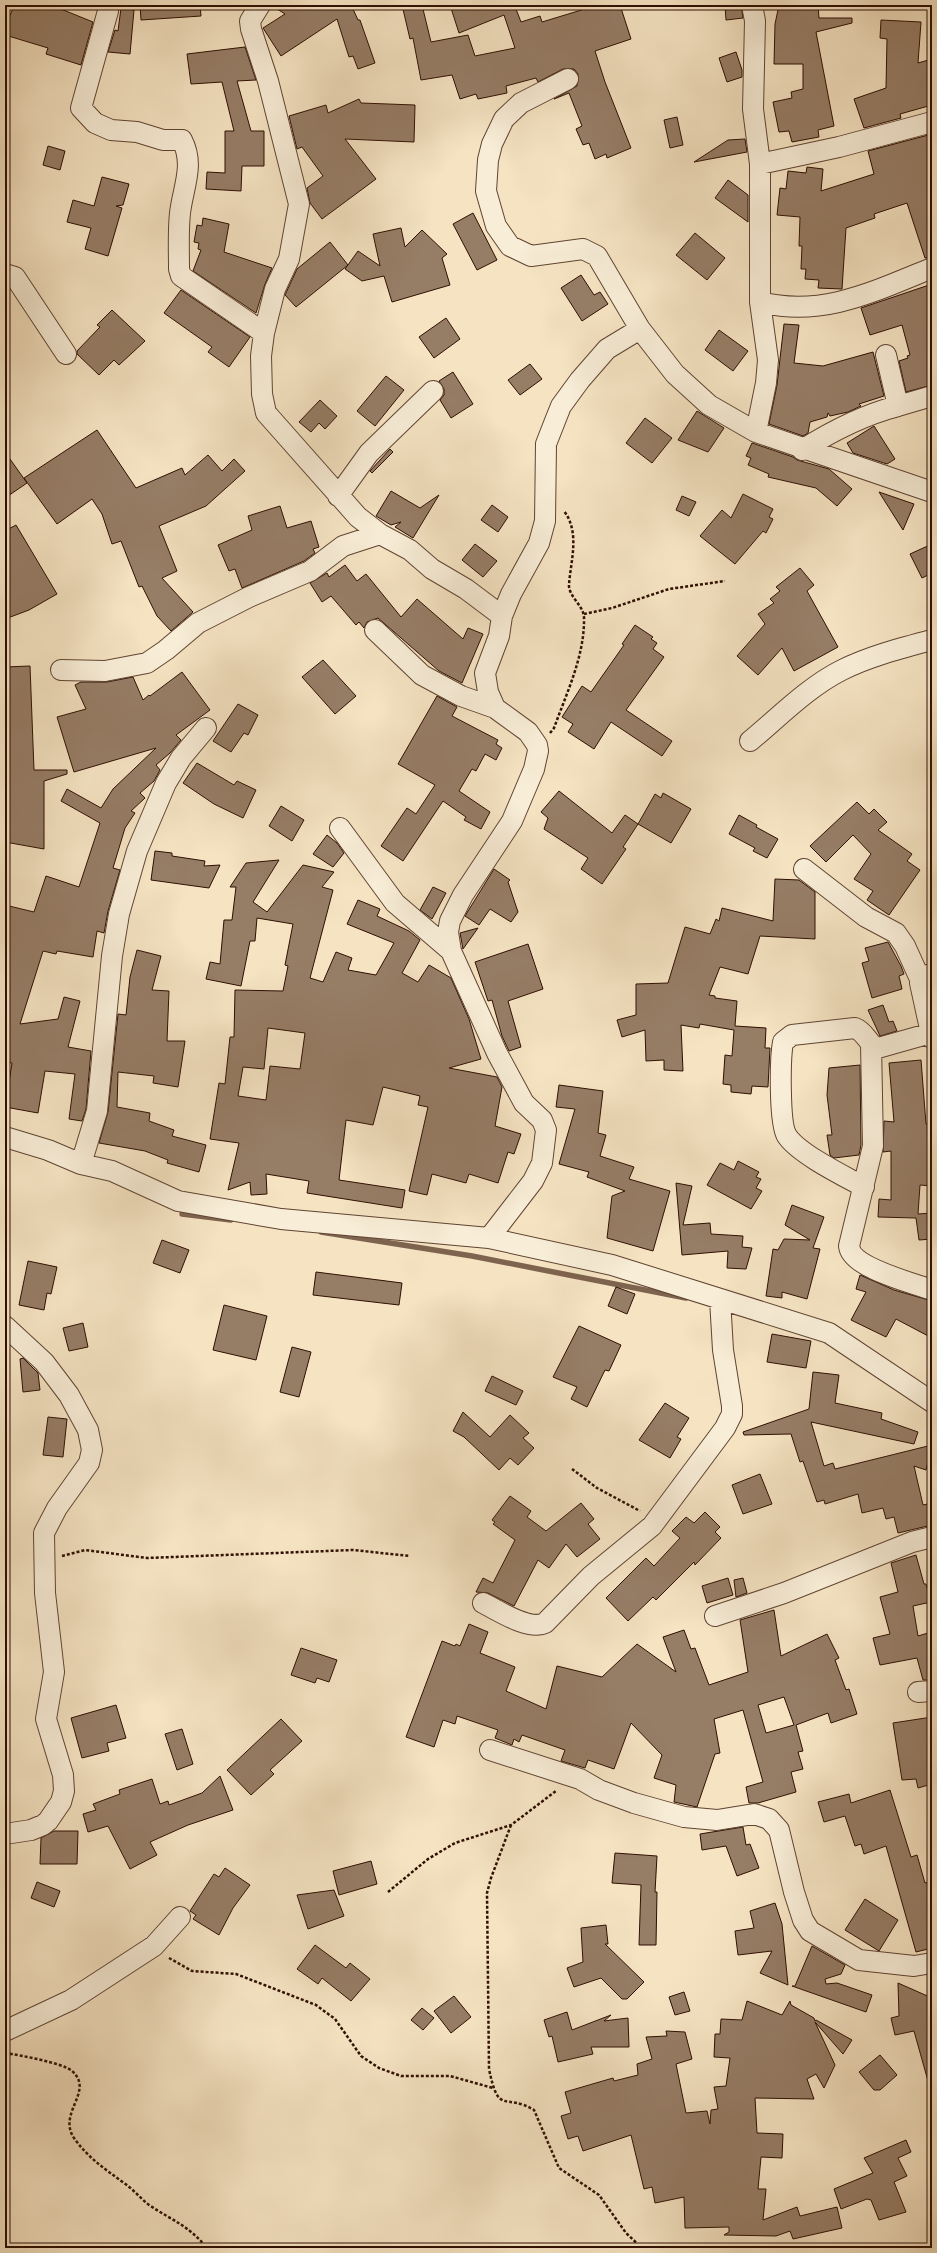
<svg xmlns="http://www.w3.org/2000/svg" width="937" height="2253" font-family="'Gentium Book Plus',serif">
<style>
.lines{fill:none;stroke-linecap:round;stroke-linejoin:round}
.stream{stroke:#7e634e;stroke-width:5.5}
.building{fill:#967d66;stroke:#2f0f02;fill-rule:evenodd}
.minor-casing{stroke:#604432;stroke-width:22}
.path{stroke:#2f0f02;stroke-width:2.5;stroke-dasharray:3 2;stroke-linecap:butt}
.minor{stroke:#f8edd7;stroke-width:20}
</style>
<rect width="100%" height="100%" fill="#f5e3c2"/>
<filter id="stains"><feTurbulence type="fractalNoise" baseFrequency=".005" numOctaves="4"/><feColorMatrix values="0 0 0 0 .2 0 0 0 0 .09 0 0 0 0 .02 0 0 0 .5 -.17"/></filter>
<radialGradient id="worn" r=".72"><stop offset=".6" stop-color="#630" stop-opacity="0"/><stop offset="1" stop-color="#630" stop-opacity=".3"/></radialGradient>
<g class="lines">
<!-- stream -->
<path class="stream" d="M182,1214L231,1220
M321,1232L472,1256L686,1298"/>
</g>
<!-- building -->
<path class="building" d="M15,5H51L93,22L81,65L46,54L48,48L5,35L9,17Z
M140,5H200L201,16L141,20Z
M271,5H360L353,9L358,20H360L375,63L358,69L353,56L349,57L337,19L281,56L263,28L285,14Z
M402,5H422L431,42L468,35L475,56L515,48L504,15L459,33L450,5H526L516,9L521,22L540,16L542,22L588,8L587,5H620L631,39L595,51L605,82L631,148L607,158L606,154L595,159L589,143L583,145L576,129L582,126L569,93L554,99L577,86L578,74L574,69H563L538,82L536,78L506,86L507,93L478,99L476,94L460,99L452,75L421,80L413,38L410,39Z
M725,5H741L743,18L726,20Z
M779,5H818L819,18H852V23L816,32L834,126L818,130L819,137L792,142L789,131L779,132L773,102L792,98L791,92L803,89V64H774L775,24Z
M121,8L134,10L130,54L108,52L115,30L118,31Z
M881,20L921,22L918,63L932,59V105L900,114L901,118L864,128L854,99L886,88L887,39L880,38Z
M245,47L256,80L237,81L251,131H264V166H242L241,191L206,189L207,172L225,173V131H234L222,82L191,84L187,54Z
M736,52L742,70V77L727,82L719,58Z
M359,99L361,103L415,105L414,142L345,139L376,179L322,219L310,203L307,188L323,176L302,147L297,149L289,116L326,105L328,113Z
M677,117L683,145L670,148L664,120Z
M932,134V257L925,258L907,203L874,214L875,218L846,228L842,289L818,288L819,280L805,279L806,269H801L802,246H799L800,217L777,215L780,188L786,189L788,171L806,173L807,167L823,169L821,191L874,174L868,151Z
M745,139L747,152L694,162L728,140Z
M48,146L65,151L60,170L43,165Z
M102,177L129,184L123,205L116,206L122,208L108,256L85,249L91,228L67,222L73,200L94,206Z
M728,180L748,195V222L715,198Z
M473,213L497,260L477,270L453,224Z
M203,218L229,224L224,252L272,268L265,284L256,313L193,271L201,250L198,249L199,243L194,242L197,225L202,226Z
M401,228L405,247L422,230L447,254L442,258L450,285L392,302L384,276L362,281L345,269L358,251L380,266L373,234Z
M695,233L725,258L707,280L676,255Z
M330,242L348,265L296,307L285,295L297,269Z
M581,275L594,295L600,292L608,304L582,321L561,288Z
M932,284V385L906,392L899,361L908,358L907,356L910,355L902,325L870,335L861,308Z
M181,290L250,337L229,367L208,352L212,347L164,313Z
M112,310L145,341L119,365L114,360L99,375L77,354V351L100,327L97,325Z
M446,318L460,339L434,358L419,337Z
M784,324L799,325L794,363L823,366L873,352L884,396L859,404L861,406L848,412L830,416L828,413L827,417L810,422L808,433L803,436L769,424L777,385Z
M719,330L748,351L733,371L705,350Z
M530,364L542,379L520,395L508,380Z
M453,372L473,404L451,418L440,400L444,395V389L439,381Z
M386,376L404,390L375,426L357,411Z
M320,400L337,416L325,429L319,423L311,432L299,422Z
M697,411L724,428L708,452L678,440Z
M645,418L672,438L652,463L626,443Z
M874,426L895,459L887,464L853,453L847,443Z
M97,430L136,488L182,468L185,475L208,455L222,471L234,459L245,471L206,506L159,526L177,571L162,578L193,612L171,631L157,616L142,586L139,587L121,541L112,544L102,514L92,499L57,524L24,478Z
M752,443L793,457L797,460L829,469L852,489L837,506L816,488L768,477L769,474L748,465L751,458L746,456Z
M390,449L393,452L372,473L370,471Z
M5,452L27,483L5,498Z
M391,491L420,508L439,495L413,538L395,527L401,522L391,525L376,516Z
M879,492L914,504L903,530Z
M743,494L773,509L769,517L773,519L766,533L763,531L735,564L700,536L722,510L731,518Z
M682,496L696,502L689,516L676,510Z
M492,505L508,517L498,532L481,520Z
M280,506L287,528L311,521L319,547L313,549L315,553L304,561L242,588L235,569L229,571L218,545L252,530L248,516Z
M16,525L57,594L29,610L5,619V531Z
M475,544L497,561L483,577L462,560Z
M932,544V573L922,578L910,554Z
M345,565L357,581L366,574L401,617L417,599L463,639L468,628L483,634L462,683L439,671L378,618L367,622L364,628L359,622L356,625L331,596L322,602L310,583L327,573L329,577Z
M800,568L814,585L807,591L838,647L794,671L782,648L758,675L737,656L765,624L758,614L774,603L770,599L780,591L776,587Z
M635,625L653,637L651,639L657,643L653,649L664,657L626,710L672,741L662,756L611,722L594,749L568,732L573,724L562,717L582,686L591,692L624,645L622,644Z
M323,660L356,696L335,714L302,677Z
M30,666L34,770H67V774L44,781V849L5,842V770L8,771L5,667Z
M182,672L210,710L176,735L181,740L170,753L156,765L160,770L154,781L140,793L145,798L131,811L135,813L125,828L113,868L120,870L108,911L104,933L97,931L93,957L57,951L56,954L43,951L20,1024L58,1019L64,997L80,1001L68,1047L91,1051L86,1109L82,1121L69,1119L75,1074L45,1071L38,1113L5,1107L12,1063L5,1062V905L34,912L46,876L79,887L100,823L61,801L67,789L101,808L113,789L156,748L74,772L57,717L86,709L75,685L81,682H107L133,677L143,700L149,695L150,696Z
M437,696L457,707L452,716L498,740L496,744L502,748L496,760L485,754L476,771L472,769L459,791L490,812L481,829L464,820L466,817L443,801L403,861L381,846L407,808L416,814L435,785L398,764Z
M238,704L258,715L248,735L244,733L231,752L213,741Z
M197,763L234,785L237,781L256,790L243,818L214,804L183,783Z
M559,791L612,833L625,815L638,824L655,794L661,798L663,793L691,809L671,843L638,824L623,847L626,849L602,884L581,869L588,858L544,829L548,818L541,812Z
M857,802L869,814L874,809L887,822L878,830L912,854L907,861L920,870L889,915L867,900L873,891L854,879L871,854L853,835L826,862L810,846Z
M281,806L304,820L292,841L269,826Z
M739,815L757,825L756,827L778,839L767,858L753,851L755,848L729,834Z
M327,835L337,843L344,853L333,867L313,854Z
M155,851L172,853V856L205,861L204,866L220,865L209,888L151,880Z
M279,860L253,902L267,912L303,865L334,872L322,887L333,890L310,978L323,982L336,952L352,958L348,970L376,975L394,943L347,924L358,900L380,909L377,916L409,931L420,940L402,973L418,982L429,965L451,978L469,1019L481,1059L449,1068L497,1077L502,1087L495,1126L521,1134L514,1154L508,1152L498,1183L469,1174L466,1183L432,1174L427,1195L409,1191L428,1107L418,1105L420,1096L383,1087L373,1125L346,1120L339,1180L405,1190L402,1208L307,1193L309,1181L266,1174L267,1194L251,1195L250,1182L228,1190L239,1143L210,1139L219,1083L225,1084L230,1037H234L235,990L283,991L288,966L285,965L293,924L257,918L255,941H250L241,986L206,979L210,962L220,964L224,920H232L236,887H230L246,863ZM268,1028L305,1033L300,1069L270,1066L266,1100L238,1096L243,1067L264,1069Z
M494,869L510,880L508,882L518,912L511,922L490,909L479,925L465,916Z
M775,879L799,880L815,892V939L760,936L748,974L720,967L709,995L715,996V998L737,1001L735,1026L766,1028L765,1048H770L768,1087L752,1086L751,1094L731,1092V1085L723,1084L725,1055L732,1056L734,1030L700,1024L699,1028L681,1025L683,1071L664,1070V1060L646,1061L645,1030L622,1037L617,1020L636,1015V984L668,983L685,927L710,934L716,919L719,921L722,908L773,921Z
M433,887L446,893L432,919L420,910Z
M478,928L463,949L460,933Z
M888,942L901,966L904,974L899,976L902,989L872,998L862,963L869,961L865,948Z
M528,944L543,989L508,1001L521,1047L509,1051L502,1036L492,1000L488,1001L475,962Z
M137,950L161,956L152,990L169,991L167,1041H185L178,1087L153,1083L154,1076L118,1072L117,1107L150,1113L149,1121L174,1130L172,1136L206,1145L199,1172L167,1163L168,1160L145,1151L99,1143L108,1112L118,1014L126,1015L130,977Z
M883,1005L889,1022L893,1021L897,1031L880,1036L868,1010Z
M921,1060L926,1124L932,1125V1186L920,1185L918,1214L932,1213V1239L919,1240L916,1218L878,1217L879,1199L891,1200V1151L883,1152L884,1121L894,1122L889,1063Z
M860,1065L861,1145L859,1155L834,1158L830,1155L827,1135H832L827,1095L829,1068Z
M559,1085L603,1091L598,1133L606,1135L600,1156L634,1167L629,1179L670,1191L653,1251L607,1238L612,1196L625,1191L587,1177L589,1172L559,1164L575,1109L556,1107Z
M738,1161L759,1172L756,1177L761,1179L756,1188L762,1191L751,1209L707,1185L720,1163L734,1170Z
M676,1183L692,1186L683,1225L710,1223L711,1234L743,1236L742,1247L752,1248L746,1269L727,1268L728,1251L682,1255Z
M792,1205L824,1217L813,1248L820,1249L807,1299L782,1292V1298L766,1296L773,1249L778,1250L784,1239L810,1240L785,1225Z
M162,1240L189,1250L180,1273L153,1263Z
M28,1261L57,1267L51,1294L47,1293L44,1310L19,1305Z
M316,1272L402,1283L399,1305L313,1295Z
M860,1275L894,1290L932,1301V1338L896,1319L886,1337L851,1320L866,1292L856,1289Z
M616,1287L635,1294L627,1314L608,1306Z
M224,1305L267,1316L256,1360L213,1350Z
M83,1323L88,1347L69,1351L63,1328Z
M579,1326L621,1345L609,1371L605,1370L587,1407L571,1399L577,1387L553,1377Z
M772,1334L811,1341L806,1368L767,1362Z
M292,1347L311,1352L299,1397L280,1392Z
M23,1358L38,1373L40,1390L23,1392L20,1359Z
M813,1372L839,1375L835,1403L882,1413L881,1419L918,1432L914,1444L811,1422L824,1466L833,1463L835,1469L932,1445L926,1470L914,1466L923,1505L932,1503V1525L898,1533L894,1517L886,1519L883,1508L862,1513L858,1494L825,1504L824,1500L817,1502L803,1461L800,1462L791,1434L744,1435L743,1432L809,1409Z
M492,1376L523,1391L516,1405L485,1391Z
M665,1403L689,1418L677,1437L681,1439L670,1458L639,1440Z
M463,1412L490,1437L510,1415L529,1433L523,1438L534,1448L518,1465L510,1458L499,1470L464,1437L453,1431Z
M48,1417L67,1419L63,1457L43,1455Z
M760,1474L772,1504L743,1514L732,1485Z
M510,1496L531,1511L527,1517L546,1531L581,1503L594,1519L588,1524L600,1539L577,1557L566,1544L549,1568L538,1560L514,1606L488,1593L476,1592L483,1578L493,1583L515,1540L493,1524L495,1522L492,1520Z
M705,1512L720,1527L715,1532L721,1538L695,1565L694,1562L656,1600L653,1597L628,1621L606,1598L646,1558L654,1566L680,1538L672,1531L686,1517L694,1523Z
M916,1555L924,1584H926L931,1602L913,1606L918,1636L928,1633L932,1648V1680H923L917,1658L880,1665L873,1638L890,1634L880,1597L898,1592L891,1563Z
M728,1578L733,1595L707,1603L702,1586Z
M743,1578L747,1593L736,1597L734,1580Z
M774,1610L781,1656L827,1634L839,1658L835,1660L846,1690L849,1689L857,1714L831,1723L828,1713L796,1725L803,1751L798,1752L803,1769L791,1772L796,1792L758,1803H749L746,1787L763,1782L743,1710L714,1719L720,1753L715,1754L697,1807L674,1802L676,1785L654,1778L662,1755L631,1723L614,1769L588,1760L585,1768L561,1761L565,1750L522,1735L519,1742L514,1739L512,1745L495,1738L498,1730L457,1716L455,1724L443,1720L434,1747L406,1737L442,1641L455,1646L456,1644L460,1646L469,1624L488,1632L480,1653L515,1667L506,1691L546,1709L557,1666L602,1677L637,1644L676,1672L663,1637L684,1630L691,1649L695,1648L709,1685L748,1672L740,1620ZM784,1697L794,1725L766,1733L758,1705Z
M301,1648L337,1660L329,1682L317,1678L315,1683L291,1675Z
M116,1705L126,1738L107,1743L109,1751L82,1758L71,1718Z
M932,1717V1784L918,1788L916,1779L902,1780L893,1723Z
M281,1719L302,1741L270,1770L274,1774L251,1795L227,1770Z
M182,1729L193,1764L177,1770L165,1734Z
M220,1776L233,1810L188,1825L150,1842L157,1855L130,1869L108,1826L88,1832L83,1814L96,1810L93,1804L120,1794L119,1790L152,1779L160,1804L168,1801L169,1805L202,1793Z
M890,1790L911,1857L917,1855L925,1883L932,1881V1948L916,1952L886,1846L864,1854L861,1844L855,1846L845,1816L824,1822L818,1802L849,1794L851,1803Z
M743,1827L746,1845L750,1844L759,1868L737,1876L726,1846L702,1850L700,1834Z
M54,1831H78L77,1864H40L41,1838Z
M615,1853L657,1856L655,1892H657L656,1945H639L641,1885L612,1883Z
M371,1861L377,1884L339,1895L333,1871Z
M225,1868L250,1885L233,1908L219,1935L193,1919L196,1915L190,1911L214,1874L219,1877Z
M37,1882L60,1891L54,1907L31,1898Z
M334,1890L344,1916L308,1929L297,1895Z
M865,1899L898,1920L879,1951L845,1930Z
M775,1903L782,1924L788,1985L760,1973L772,1951L738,1955L735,1931L754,1928L750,1911Z
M606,1925L608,1944H605L644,1982L627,1999H622L601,1978L574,1987L567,1968L583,1962L581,1928Z
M315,1945L346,1968L350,1963L370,1979L351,2001L322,1978L318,1984L297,1969Z
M812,1946L845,1965L841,1974L825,1979L826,1984L837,1983L872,1995L866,2012L792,1986H795Z
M898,1983L932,1998V2081H928L914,2031L895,2035L891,2018L899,2016Z
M684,1992L690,2011L675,2015L669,1997Z
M454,1996L471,2017L451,2033L434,2011Z
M747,2001L782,2015L790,2001L791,2005L814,2018L815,2021L816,2020L852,2040L843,2054L815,2022L835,2065L824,2088L816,2074L807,2079L814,2099L755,2098L757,2133L783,2134L782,2158L761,2157L758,2189H766L763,2220L797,2207L800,2216L837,2207L842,2228L793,2239L790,2231L776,2236L724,2235L729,2232V2227L685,2228L684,2197L655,2203L652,2187L644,2189L631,2135L583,2151L578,2136L568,2139L561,2116L571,2113L565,2092L613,2078L614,2081L638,2075L637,2064L652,2059L646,2037L667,2036L666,2031L685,2032L692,2059L676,2064L686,2113L707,2111L710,2124L711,2110L718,2109L714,2087L726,2086L730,2058L714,2057L715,2034H720L721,2019L742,2020Z
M422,2008L434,2018L423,2030L411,2020Z
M567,2012L572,2030L611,2015L604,2021L628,2018L629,2047H591L593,2054L558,2062L552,2036L549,2037L544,2020Z
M880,2055L897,2075L880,2090H874L859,2072Z
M906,2140L911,2152L898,2158L907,2176L894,2182L906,2212L879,2220L871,2200L867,2199L841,2209L834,2189L873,2173L864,2158Z"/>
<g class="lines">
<!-- minor casing -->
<g class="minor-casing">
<path id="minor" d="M260,5L250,21L251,29L268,81L299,204L289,259L275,289L264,333L261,356L262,394L266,413L358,517L380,534L410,550L432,569L466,589L502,616
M752,5L755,21L753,109L760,164V302L768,360L766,383L756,432L932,492
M108,11L81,108L95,123L111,130L137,132L163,140H182C195,165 183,187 180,213C178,231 179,251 179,269L181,276L264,333
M568,79L521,103L504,119L492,144L488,160L486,191L496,226L510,246L531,256L583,249L597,256L640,329L675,374L709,405L756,432
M760,164L839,147L932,122
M5,274L15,277L66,354
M760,302C822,318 875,291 932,268
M898,406L932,396
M802,450C832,431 863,415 898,406L886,355
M338,496L369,453L433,391
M375,630L422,675L461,696L495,708L528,732L537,745L538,751L534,769L512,821L463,895L450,921L448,932L451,951L497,1053L524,1103L542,1120L546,1130L542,1163L533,1181L489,1238
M61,670L105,671L147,663L166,650L198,623L249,597L310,571L343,546L380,534
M495,708L488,692L485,673L499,636L502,616L511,594L539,543L545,521L546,444L555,421L561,406L580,380L607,349L640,329
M750,741C779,717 808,687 842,670C870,656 902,648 932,640
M340,828L395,903L451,951
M804,869L866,917L896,933L905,946L920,979
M932,974L924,976L920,979V983L932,1038
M871,1044L873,1146L849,1246C851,1268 913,1283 932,1290
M5,1137L48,1150L81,1164L112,1171L178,1201L281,1219L489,1238L612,1265L829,1333L932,1402
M81,1164L97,1111L112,956L119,914L137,851L166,783L181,758L206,728
M864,1187C844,1176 799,1154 787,1136C779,1124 780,1058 783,1042L792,1035L855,1028C866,1032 868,1045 878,1048L931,1033
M5,1326L44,1362L69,1395L88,1430L92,1450L89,1463L57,1508L44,1533L45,1593L54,1672L46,1719L63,1775L64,1791L61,1802L48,1821L43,1825L31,1830L5,1834
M483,1603C499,1611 529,1631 545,1623L591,1576L652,1526L725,1428L732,1414V1406L723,1350L720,1299
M715,1616L784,1593L912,1542L932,1537
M918,1692L932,1691
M490,1750L580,1779L599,1790L634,1803L684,1817L717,1820L754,1814L769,1819L779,1830L794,1892L803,1920L810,1931L859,1960L914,1966L932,1963
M5,2031L71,2000L154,1946L180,1917"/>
</g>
<!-- path -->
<path class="path" d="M584,614L612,608L669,589L725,581
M550,733L554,728C567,692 585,655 584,617C583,605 568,596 569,584C571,560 580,532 564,511
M572,1469L597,1488L640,1511
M62,1556L85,1550L147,1558L353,1550L410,1556
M511,1825L491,1878L487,1893L489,2069C499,2117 504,2092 534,2110L559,2168L599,2195L626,2233L642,2248
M388,1892L428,1859L455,1843L511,1825L556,1791
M169,1958L192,1971L236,1974L316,2005L335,2019L361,2056L379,2068L401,2076H450L493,2088
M5,2053C19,2055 63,2063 72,2071C95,2091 57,2113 74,2138C88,2158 105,2169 124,2183C133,2189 140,2198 149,2205C173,2221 188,2225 207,2248"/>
<!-- minor -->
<use href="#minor" class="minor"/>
</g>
<!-- margin -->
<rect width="937" height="2253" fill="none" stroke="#f5e3c2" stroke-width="20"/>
<rect x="6" y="6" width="925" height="2241" fill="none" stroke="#2f0f02" stroke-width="2"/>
<rect x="10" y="10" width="917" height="2233" fill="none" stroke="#2f0f02"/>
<rect width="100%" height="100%" filter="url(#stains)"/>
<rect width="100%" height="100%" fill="url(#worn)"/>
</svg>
